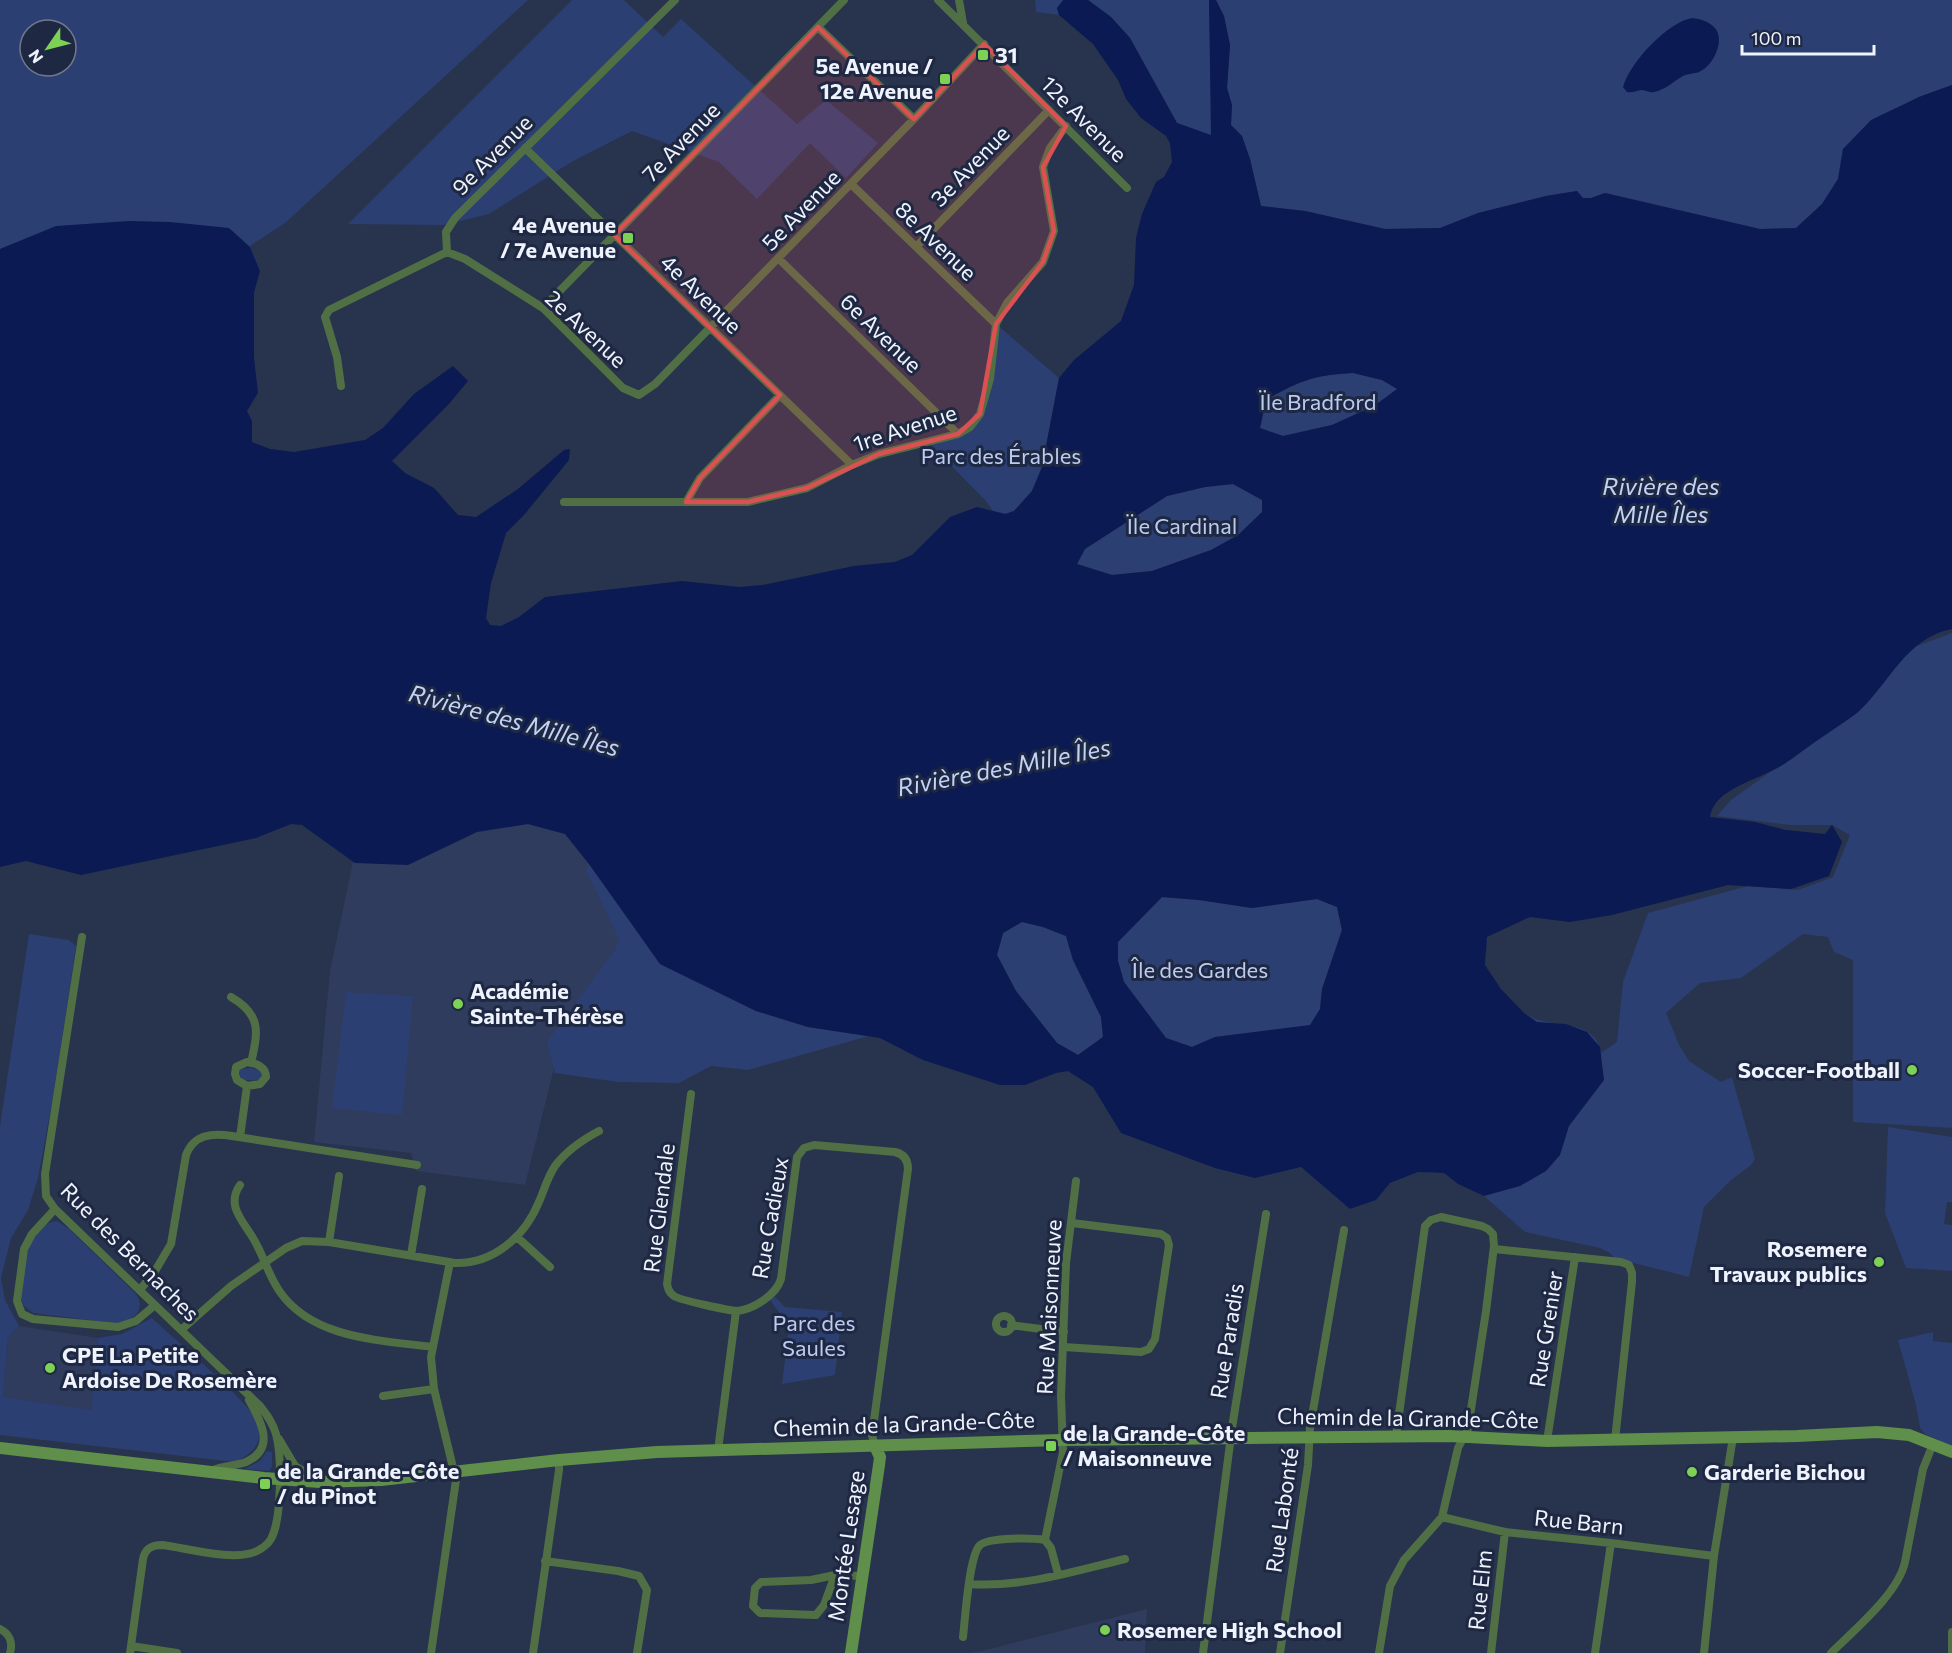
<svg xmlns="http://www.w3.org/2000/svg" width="1952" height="1653" font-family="Commissioner,sans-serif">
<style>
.built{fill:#2f3c5d}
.green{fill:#2c3f72;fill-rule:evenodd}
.water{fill:#0b1a52;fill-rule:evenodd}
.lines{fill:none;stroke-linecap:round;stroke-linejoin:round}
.street{stroke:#516f44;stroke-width:8}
.secondary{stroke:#5f8f4a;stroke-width:12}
.marked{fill:#db5153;fill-opacity:0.2;stroke:#db5153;stroke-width:4.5;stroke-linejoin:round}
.poi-dot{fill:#7dd154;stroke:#1e2842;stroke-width:2}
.labels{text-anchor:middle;stroke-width:6;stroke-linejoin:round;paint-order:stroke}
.poi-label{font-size:22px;font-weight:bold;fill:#eff3fe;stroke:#1e2842;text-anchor:start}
.street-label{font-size:22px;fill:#eff3fe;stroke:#1e2842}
.park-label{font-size:22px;fill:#bccbef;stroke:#1e2842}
.water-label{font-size:24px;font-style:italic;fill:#c3d3f7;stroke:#1e2842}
</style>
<rect width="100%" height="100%" fill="#28334d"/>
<!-- built -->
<path class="built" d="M528,824L565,834L589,864L644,937L562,1036L525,1185L416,1171L411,1153L314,1142L330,971L353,862L408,864L478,829Z
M19,1326L98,1338L91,1410L3,1398L8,1337Z
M1147,1609L1145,1653H968L982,1651Z"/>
<!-- green -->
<path class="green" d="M0,0H528L285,223L250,246L260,271L254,293V314L0,410ZM30,30H66V66H30Z
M572,0H624L663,37L681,19L797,124L826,100L878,143L846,178L810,143L757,199L719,162L632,131L573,161L489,214L443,225L348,224Z
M1035,0H1065L1057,8L1059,15L1036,12Z
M1088,0H1209L1212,136L1177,123L1130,38L1111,17Z
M1215,0H1952V85L1918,97L1843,149L1838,179L1822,204L1796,228L1760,229L1605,193L1591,198H1583L1577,191L1546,196L1478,213L1441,228L1385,229L1305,211L1261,206L1250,159L1242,136L1231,125L1232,105L1227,88L1230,45L1224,16Z
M996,324L1059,378L1042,467L1032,491L1014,511L1006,514L993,511L986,501L928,442L958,434L980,414Z
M1353,373L1382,380L1398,389L1374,406L1332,425L1283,436L1260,428L1266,400C1299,381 1314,375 1353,373Z
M1233,484L1262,500V512L1238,536L1211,550L1152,571L1112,575L1077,564L1085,549L1167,496L1205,487Z
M1952,633V1128L1853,1122V960L1834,952L1828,937L1803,934L1741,978L1700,983L1666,1013L1679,1045L1689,1061L1721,1082L1732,1077L1755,1159L1751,1165L1730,1181L1704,1207L1689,1277L1614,1258L1610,1253L1600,1248L1525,1232L1484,1196L1458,1184L1444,1173L1418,1172L1390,1183L1376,1200L1350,1209L1301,1167L1255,1178L1487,937L1485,965C1496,982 1509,1003 1527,1015C1549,1029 1596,1017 1601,1053L1617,1042L1623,982L1648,913L1748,886L1798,890L1833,877L1850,835L1832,825H1790L1717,816L1731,800L1836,725L1912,648Z
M589,864L660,964L756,1011L808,1027L869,1036L748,1070L711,1066L679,1083L618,1082L555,1073L547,1042L615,950L619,939L586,870Z
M1162,897L1199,900L1252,908L1317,899L1337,907L1342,930L1322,989L1320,1009L1310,1026L1215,1037L1192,1047L1166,1038L1124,982L1118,961V942Z
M1022,922L1043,927L1066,936L1073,960L1101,1017L1103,1037L1078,1055L1057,1043L1016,991L997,955L1003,933Z
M29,934L69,940L76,946L53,1097L38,1178L28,1210L11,1238L1,1278L5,1300L19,1326L8,1337L3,1397L91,1410L98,1338L122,1334L152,1318C183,1347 219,1376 247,1407C253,1414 260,1427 259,1436C258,1450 246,1456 235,1462L0,1435V1126Z
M346,992L413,996L402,1115L332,1108Z
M251,1068L260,1070L262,1075L260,1080H245L240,1077L239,1071L241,1069Z
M1888,1127L1952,1137V1202H1947L1944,1224L1952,1225V1271L1906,1268L1885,1213Z
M57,1221L69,1229L136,1294C146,1308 135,1321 119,1323C106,1324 93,1320 81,1319C65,1317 49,1315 33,1313L24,1306L21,1299C24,1275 24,1224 57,1221Z
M775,1297L785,1307L842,1312L835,1375L782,1384L789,1326L770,1300Z
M1933,1332V1341L1952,1343V1446L1925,1434L1920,1428L1916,1405L1898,1340Z
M267,1451L272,1452V1467L269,1471L244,1469L260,1461Z"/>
<!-- water -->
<path class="water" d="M1063,0H1088L1111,17L1130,38L1177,123L1211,135L1209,0H1216L1224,16L1230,45L1227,88L1232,105L1231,125L1242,136L1250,159L1261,206L1305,211L1385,229L1440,228L1478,213L1546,196L1577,191L1583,198H1591L1605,193L1760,229L1796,228L1822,204L1838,179L1843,149L1871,120L1919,97L1952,85V629C1905,638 1889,685 1857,713C1844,723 1829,732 1815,742C1800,752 1786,765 1769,772C1748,783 1714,791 1710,817L1755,822L1786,830L1825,834L1832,825L1842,842L1829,876L1791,889L1728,885L1612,915L1570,922L1530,917L1487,937L1485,965L1501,989L1524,1013L1537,1022L1566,1024L1587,1032L1600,1047L1604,1080L1569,1126L1560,1155L1546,1171L1520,1186L1484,1196L1458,1184L1444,1173L1418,1172L1390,1183L1376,1200L1350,1209L1301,1167L1255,1178L1215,1168L1121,1133L1093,1087L1068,1071L1056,1073L1025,1085H1000L923,1060L880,1038L808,1027L756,1011L660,964L589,864L565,834L528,824L477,832L408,865L355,863L302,825L291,824L256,838L81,875L26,861L0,867V249L56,226L129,221L170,222L229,228L250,247L260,271L254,293V358L258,393L247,411L252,421V442L270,449L294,452L365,440L383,428L414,394L453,366L468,381L448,405L392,461L405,473L434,488L458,515L476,517L518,489L564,450L570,449L569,460L524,515L506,533L491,583L486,618L490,625L501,626L519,617L545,597L682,581L739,587L763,585L854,566L895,562L912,555L950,517L977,507L1005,514L1014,511L1032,491L1042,467L1059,378L1074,360L1121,321L1134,285L1136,238L1142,214L1156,182L1164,177L1172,162L1170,143L1166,136L1141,118L1126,99L1118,80L1093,44L1059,15L1057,8ZM1353,373L1382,380L1397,389L1374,406L1332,425L1283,436L1260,428L1266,400C1299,381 1314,375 1353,373ZM1233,484L1262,500V512L1238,535L1211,550L1152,571L1112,575L1077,564L1085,549L1167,496L1205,487ZM1162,897L1199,900L1252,908L1317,899L1337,907L1342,930L1322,989L1320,1009L1310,1025L1215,1037L1192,1047L1166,1038L1124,982L1118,961V942ZM1022,922L1043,927L1066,936L1073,960L1101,1017L1103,1037L1078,1055L1057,1043L1016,991L997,955L1003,933Z
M1692,18C1700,19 1708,21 1714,27C1726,39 1714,64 1701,71C1696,74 1689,73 1683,76C1674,81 1665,90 1654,92C1649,93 1645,90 1641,90C1635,91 1633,93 1627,92L1623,87C1630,62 1668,22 1692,18Z"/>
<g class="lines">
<!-- street -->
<path class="street" d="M938,0L1127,188
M959,0L963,23
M818,27L914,119
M525,148L852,465
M851,184L996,324
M916,247L1049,110
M447,252L465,259L543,308L623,388L639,395L655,384L914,119L984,44
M447,252L446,232L455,218L675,0
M779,259L958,434
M543,308L844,0
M341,386L337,357L325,317L329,310L447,252
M564,502H748L807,488L852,465L879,454L958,434L970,427L980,414L990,379L996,324L1007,303L1043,262L1054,231L1043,167L1050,148L1066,126
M686,502L700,478L780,395
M82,937L45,1174L46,1196L55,1209L260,1406C267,1415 273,1423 276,1434C282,1456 282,1519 271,1539C268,1544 263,1548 257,1551C234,1562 187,1548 162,1545C151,1545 145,1549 143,1559L130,1653
M231,997C262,1015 258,1032 251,1063
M247,1062C256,1063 266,1067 266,1077L260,1084L247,1086L237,1080L235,1074L236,1067Z
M691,1094L667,1284C668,1289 669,1293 674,1296C679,1300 731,1311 737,1311C754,1309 776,1295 781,1279L797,1157L804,1148L814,1145L895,1152C904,1154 908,1160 908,1169L872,1435L875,1446
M240,1137L247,1086
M240,1185C226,1205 242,1220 253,1238C264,1256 268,1275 280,1292C313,1339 380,1340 432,1347
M55,1209L32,1234L24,1249L17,1301L22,1314L33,1319L118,1327L136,1321L155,1305
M517,1237L550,1267
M329,1242L339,1176
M1494,1249L1621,1262L1629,1265L1632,1273V1282L1615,1440
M411,1255L422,1189
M140,1290L155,1271L171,1244L186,1155C194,1134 212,1133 232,1136L417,1165
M996 1324a8 8 0 1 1 16 0a8 8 0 1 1-16 0Z
M1011,1325L1064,1332
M181,1330L231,1286L286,1248L302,1241L329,1242L455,1263C493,1264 524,1237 538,1204C544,1191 547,1178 555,1166C567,1150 582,1140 599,1131
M1064,1347L1141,1352L1149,1349L1155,1339L1169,1245L1167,1238L1161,1234L1072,1223
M383,1396L434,1389
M279,1439L295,1466L303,1471L325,1480
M1547,1441L1575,1257
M718,1450L736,1311
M213,1470C223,1466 235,1466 246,1462C277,1448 260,1420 249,1400
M1442,1517L1505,1532L1611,1543L1714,1556
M1045,1540L1063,1452L1061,1396L1066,1263L1076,1181
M545,1561L618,1571L639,1576L647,1590L637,1653
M835,1575L824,1605L816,1615L760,1613L753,1606L755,1588L761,1582L811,1580L835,1575L863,1576
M969,1584C1021,1588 1075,1571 1125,1559
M0,1629C10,1634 13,1643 10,1653
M1952,1632V1651
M963,1637C965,1620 969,1555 980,1545C990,1537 1033,1538 1045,1540L1051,1548L1058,1574
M131,1646L177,1653
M431,1653L456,1480L434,1389L431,1357L450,1262
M533,1653L559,1470V1460
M1203,1653L1232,1428L1266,1214
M1280,1653L1308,1465L1310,1428L1344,1230
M1379,1653L1390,1586L1404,1560L1442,1517L1458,1448L1468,1429L1486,1311L1494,1246L1493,1234L1488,1229L1482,1226L1441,1217L1431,1220L1425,1226L1396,1436
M1491,1653L1505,1532
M1595,1653L1611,1543
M1704,1653L1714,1556L1733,1437
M1831,1653C1854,1630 1898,1594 1905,1562L1923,1469L1933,1444"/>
<!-- secondary -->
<path class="secondary" d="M0,1448L264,1478L320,1482L381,1480L559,1460L657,1452L1062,1440L1449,1436L1547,1441L1797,1436L1877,1432L1909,1435L1952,1452
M851,1653L879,1465L880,1457L875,1446"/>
</g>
<!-- marked area -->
<path class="marked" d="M818,27L914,119L984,44L1066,126L1043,167L1054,231L1043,262L996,324L980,414L958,434L879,454L807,488L748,502H686L700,478L780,395L614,235Z"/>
<!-- markers -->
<g class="poi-dot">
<rect x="977" y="49" width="12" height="12" rx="3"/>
<rect x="939" y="73" width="12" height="12" rx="3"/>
<rect x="622" y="232" width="12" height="12" rx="3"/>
<circle cx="458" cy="1004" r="6"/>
<circle cx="1912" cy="1070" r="6"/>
<circle cx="1879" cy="1262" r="6"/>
<circle cx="50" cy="1368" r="6"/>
<rect x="1045" y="1440" width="12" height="12" rx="3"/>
<circle cx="1692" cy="1472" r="6"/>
<rect x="259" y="1478" width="12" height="12" rx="3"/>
<circle cx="1105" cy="1630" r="6"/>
</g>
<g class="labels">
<!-- poi labels -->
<g class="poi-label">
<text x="995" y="63">31</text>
<text x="933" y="74" text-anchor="end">5e Avenue /<tspan x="933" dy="25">12e Avenue</tspan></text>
<text x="616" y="233" text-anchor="end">4e Avenue<tspan x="616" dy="25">/ 7e Avenue</tspan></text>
<text x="470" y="999">Académie<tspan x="470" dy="25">Sainte-Thérèse</tspan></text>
<text x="1900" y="1078" text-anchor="end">Soccer-Football</text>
<text x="1867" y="1257" text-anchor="end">Rosemere<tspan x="1867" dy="25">Travaux publics</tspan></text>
<text x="62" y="1363">CPE La Petite<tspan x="62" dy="25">Ardoise De Rosemère</tspan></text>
<text x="1063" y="1441">de la Grande-Côte<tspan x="1063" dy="25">/ Maisonneuve</tspan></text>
<text x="277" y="1479">de la Grande-Côte<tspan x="277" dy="25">/ du Pinot</tspan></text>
<text x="1704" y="1480">Garderie Bichou</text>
<text x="1117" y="1638">Rosemere High School</text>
</g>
<!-- street labels -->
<g class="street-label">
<text transform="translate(1084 119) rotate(45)" y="8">12e Avenue</text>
<text transform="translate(681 142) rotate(-46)" y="8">7e Avenue</text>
<text transform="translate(492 155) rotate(-45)" y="8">9e Avenue</text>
<text transform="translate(970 166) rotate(-46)" y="8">3e Avenue</text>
<text transform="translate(801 210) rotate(-46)" y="8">5e Avenue</text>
<text transform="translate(936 241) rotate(44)" y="8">8e Avenue</text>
<text transform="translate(701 294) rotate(44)" y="8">4e Avenue</text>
<text transform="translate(586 329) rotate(43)" y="8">2e Avenue</text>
<text transform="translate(881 333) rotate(44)" y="8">6e Avenue</text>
<text transform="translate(905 428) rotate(-18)" y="8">1re Avenue</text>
<text transform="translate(659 1208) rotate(-83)" y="8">Rue Glendale</text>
<text transform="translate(770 1218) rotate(-80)" y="8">Rue Cadieux</text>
<text transform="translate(130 1252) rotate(45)" y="8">Rue des Bernaches</text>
<text transform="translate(1049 1307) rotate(-87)" y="8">Rue Maisonneuve</text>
<text transform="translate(1546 1329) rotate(-81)" y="8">Rue Grenier</text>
<text transform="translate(1227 1341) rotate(-81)" y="8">Rue Paradis</text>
<text transform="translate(1408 1418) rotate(1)" y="8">Chemin de la Grande-Côte</text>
<text transform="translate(904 1424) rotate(-2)" y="8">Chemin de la Grande-Côte</text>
<text transform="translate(1282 1510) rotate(-82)" y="8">Rue Labonté</text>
<text transform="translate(1579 1522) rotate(6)" y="8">Rue Barn</text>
<text transform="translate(846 1546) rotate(-82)" y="8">Montée Lesage</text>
<text transform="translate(1480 1590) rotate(-84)" y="8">Rue Elm</text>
</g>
<!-- park labels -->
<g class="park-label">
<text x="1318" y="410">Ïle Bradford</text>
<text x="1001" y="464">Parc des Érables</text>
<text x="1182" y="534">Ïle Cardinal</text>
<text x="1200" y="978">Île des Gardes</text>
<text x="814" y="1331">Parc des<tspan x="814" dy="25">Saules</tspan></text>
</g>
<!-- water labels -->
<g class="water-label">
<text x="1661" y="495">Rivière des<tspan x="1661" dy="28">Mille Îles</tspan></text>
<text transform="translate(514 721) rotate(15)" y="8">Rivière des Mille Îles</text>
<text transform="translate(1004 768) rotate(-11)" y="8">Rivière des Mille Îles</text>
</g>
</g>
<!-- north arrow -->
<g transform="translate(48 48) rotate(235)"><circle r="28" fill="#1e2842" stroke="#72798d" stroke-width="1.5"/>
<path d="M0-4.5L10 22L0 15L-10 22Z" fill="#7dd154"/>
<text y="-9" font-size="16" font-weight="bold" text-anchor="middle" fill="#eff3fe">N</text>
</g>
<!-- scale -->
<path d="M1742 45v9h132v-9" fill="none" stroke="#eff3fe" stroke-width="3"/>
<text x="1751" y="45" font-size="18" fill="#eff3fe" stroke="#1e2842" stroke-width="4.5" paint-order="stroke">100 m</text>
</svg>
